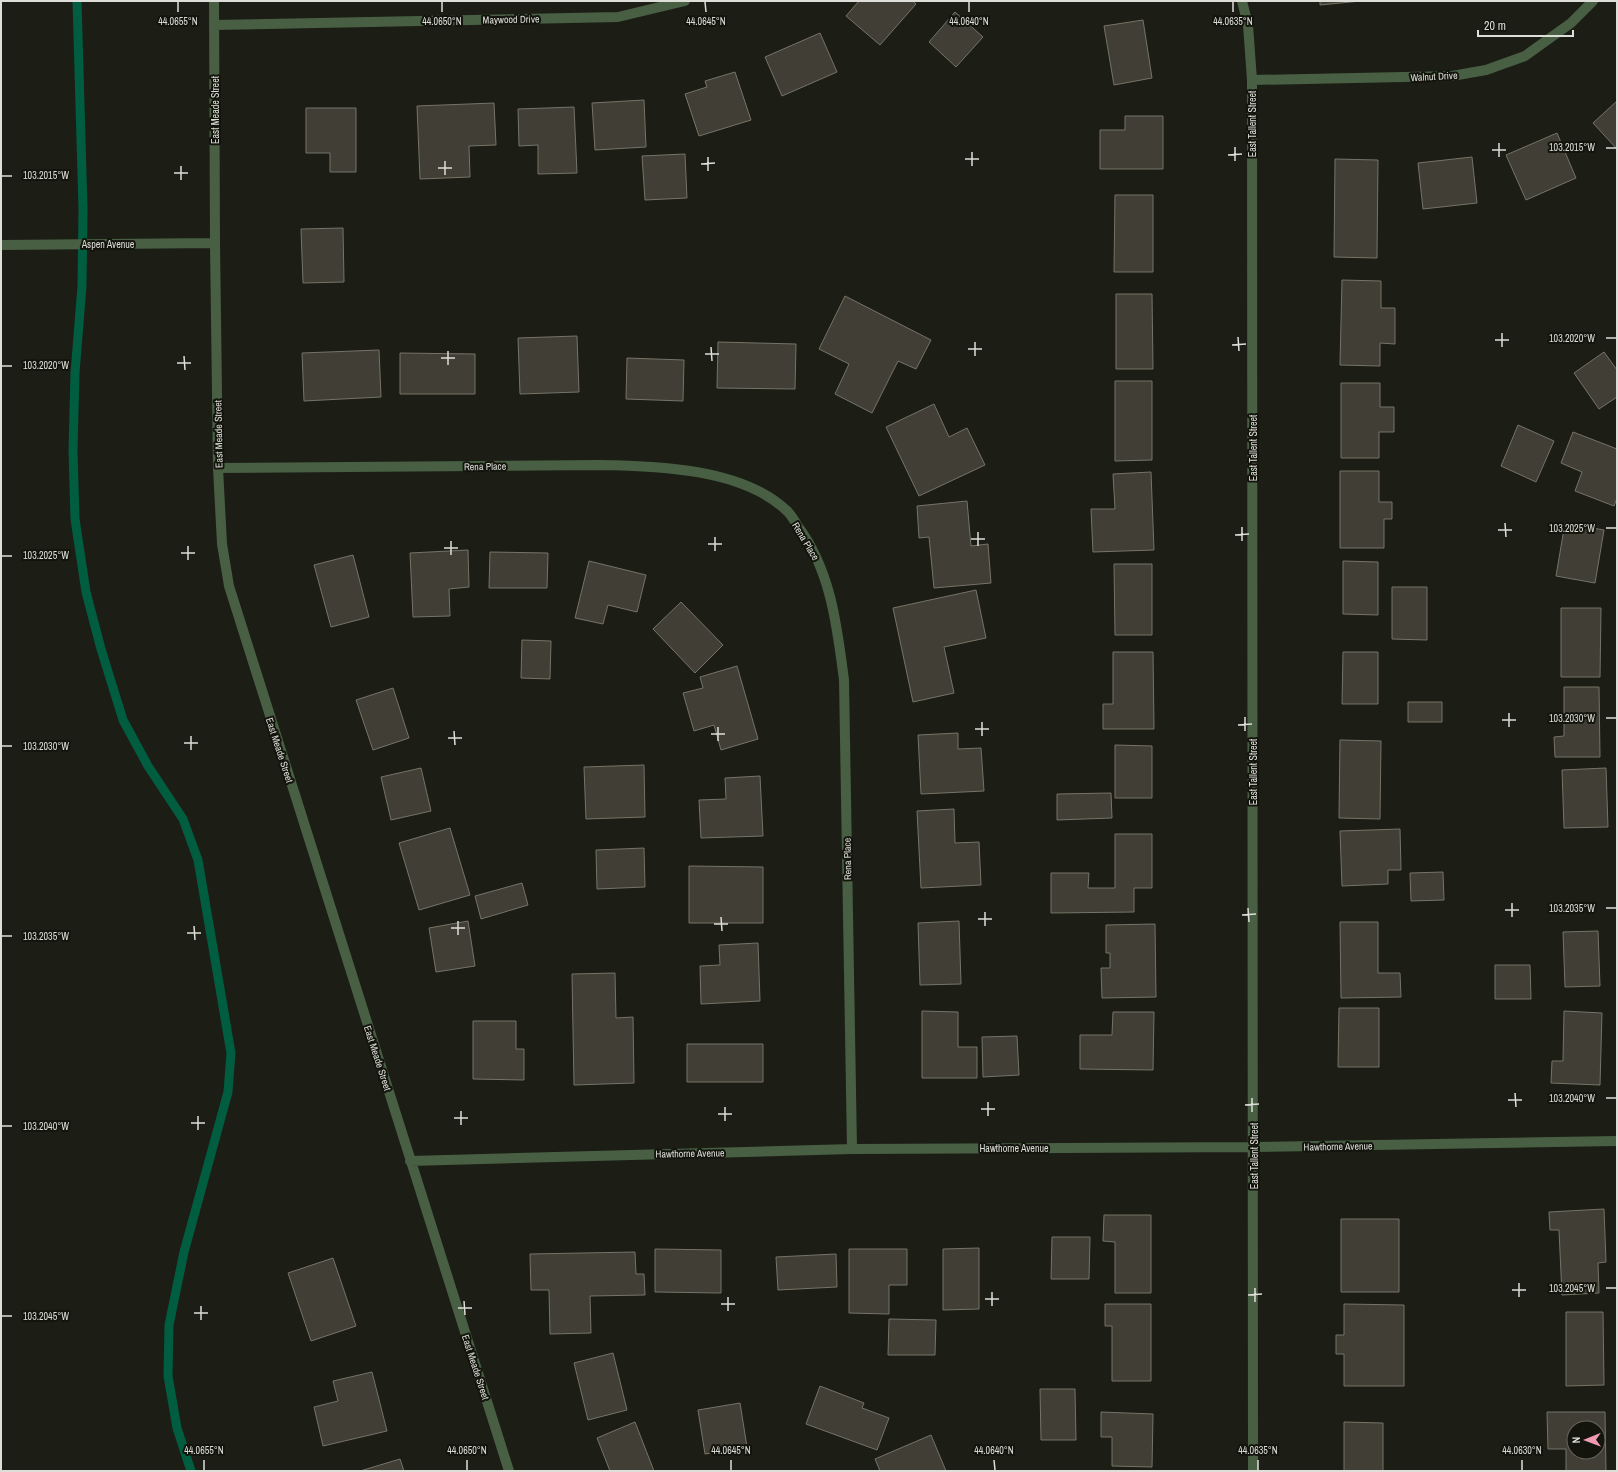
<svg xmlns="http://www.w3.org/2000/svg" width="1618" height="1472" font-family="'Archivo Narrow',sans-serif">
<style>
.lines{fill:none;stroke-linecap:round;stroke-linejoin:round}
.stream{stroke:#015d40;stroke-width:9}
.building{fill:#413f35;stroke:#767368;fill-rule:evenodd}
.minor{stroke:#485f44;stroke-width:10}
.ticks{fill:none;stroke:#ddded8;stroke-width:1.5}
.labels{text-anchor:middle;stroke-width:4;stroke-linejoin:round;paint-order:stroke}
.street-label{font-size:10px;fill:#ddded8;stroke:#13140c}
.ticks-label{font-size:10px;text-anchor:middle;fill:#ddded8;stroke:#13140c;stroke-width:4;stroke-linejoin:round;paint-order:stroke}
</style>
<rect width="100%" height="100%" fill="#1c1e15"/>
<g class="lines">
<!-- stream -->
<path class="stream" d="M77,1L83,209L82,286L75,373L73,451L75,519L86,592L101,649L123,720L148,766L183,819L198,860L231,1053L228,1092L184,1252L169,1325L168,1376L177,1428L191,1471"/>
</g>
<!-- building -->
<path class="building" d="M859,1H913L916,4L880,45L846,16Z
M1320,1H1361L1320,5Z
M955,12L983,37L956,67L929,42Z
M1143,20L1152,78L1114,85L1104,26Z
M820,33L837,72L782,96L765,57Z
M735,72L751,120L699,136L685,94L707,87L705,81Z
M644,100L646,147L595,150L592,103Z
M1617,101V149L1593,123Z
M494,103L496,145L469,146L470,177L420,179L417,106Z
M574,107L577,173L538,174V145L519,146L518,109Z
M306,108H356V172H330V153H306Z
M1125,116H1163V169H1100V130H1125Z
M1557,133L1576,178L1526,200L1506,155Z
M685,154L687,198L645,200L642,156Z
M1472,157L1477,203L1423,209L1418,163Z
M1335,159L1378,160L1377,258L1334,257Z
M1115,195H1153V272H1114Z
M343,228L344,282L303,283L301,229Z
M1342,280L1381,281V308H1395V344L1380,343V366L1340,365Z
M1116,294H1152L1153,369H1116Z
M845,296L931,340L916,369L898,361L872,413L835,394L849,364L819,349Z
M577,336L579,392L520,394L518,338Z
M718,342L796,344L795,389L717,388Z
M379,350L381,397L304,401L302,353Z
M1604,352L1617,370V397L1599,409L1574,373Z
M400,353L475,354V394H400Z
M627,358L684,360L683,401L626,399Z
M1115,381H1152V460L1115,461Z
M1341,383H1380V407H1394V432H1379V458H1341Z
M934,404L949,437L967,428L985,465L919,496L886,427Z
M1518,425L1554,441L1536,482L1501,466Z
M1573,432L1617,449V498L1614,506L1575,491L1582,472L1561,463Z
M1340,471H1379V502H1392V519H1384V548H1340Z
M1151,472L1154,550L1093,552L1091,509H1115L1113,474Z
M967,501L971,546L988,544L991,583L934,588L929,537L919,538L917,506Z
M1565,523L1604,530L1595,583L1556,576Z
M468,550L469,587L449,589L450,616L413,617L410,553Z
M490,552L548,553L547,588H489Z
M353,555L369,617L331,627L314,565Z
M589,561L646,575L637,612L608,605L603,624L575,618Z
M1343,561L1378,562V615L1343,614Z
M1114,564H1152V635H1115Z
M1392,587H1427V640L1392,639Z
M976,590L986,638L944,647L954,693L913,702L893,608Z
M681,602L723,645L695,673L653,629Z
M1561,608H1601L1600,677H1561Z
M522,640L551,641L550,679L521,678Z
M1113,652H1153L1154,729H1103V704H1113Z
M1343,652H1378V704H1342Z
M737,666L758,739L721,750L714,725L694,731L683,693L703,688L700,677Z
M1564,687H1599L1600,757H1555L1554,737L1564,736Z
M393,688L409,738L373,750L356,700Z
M1408,702H1442V722H1408Z
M958,733V749L981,748L984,791L921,794L918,735Z
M1340,740L1381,741L1380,819L1339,818Z
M1115,745L1152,746V798H1115Z
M644,765L645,817L586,819L584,767Z
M421,768L431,811L391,820L381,777Z
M1606,768L1608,827L1564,828L1562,770Z
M760,776L763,836L701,838L699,800L726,799L725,778Z
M1111,793L1112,818L1057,820V794Z
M954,809L955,843L979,842L981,885L921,888L917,811Z
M450,828L470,895L419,910L399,843Z
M1400,829L1401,870H1388V884L1342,886L1340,831Z
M1115,834H1152V888H1134V912L1051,913V873H1089L1088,888H1115Z
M644,848L645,887L597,889L596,850Z
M689,866L763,867V923H689Z
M1443,872L1444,900L1411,901L1410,873Z
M522,883L528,905L481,919L475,896Z
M468,921L475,966L436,972L429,928Z
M959,921L961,984L920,985L918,923Z
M1340,922H1378V973H1400L1401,997L1341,998Z
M1155,924L1156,997L1102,998L1101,968H1110V953H1106V925Z
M1598,931L1600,986L1565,987L1563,932Z
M758,943L760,1001L701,1004L700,966L720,965L719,945Z
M1495,965H1530L1531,999H1495Z
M615,973L616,1018L633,1017L634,1083L574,1085L572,974Z
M1339,1008H1379V1067H1338Z
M922,1011L958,1012V1047H977V1078H922Z
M1564,1011L1602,1013L1600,1085L1551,1083L1552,1061H1563Z
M1113,1012H1154L1153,1070L1080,1069V1035H1112Z
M473,1021H516V1049H524V1080L473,1079Z
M1017,1036L1019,1075L983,1077L982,1037Z
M687,1044H763V1082H687Z
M1604,1209L1606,1262L1598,1263L1599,1293L1562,1295L1559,1230H1550L1549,1212Z
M1104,1215H1151V1293H1115V1242L1103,1241Z
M1341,1219H1399V1292H1341Z
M1052,1237H1090L1089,1279H1051Z
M979,1248V1309L943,1310V1249Z
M655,1249L721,1250V1293L655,1292Z
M849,1249H907V1285H889V1314L849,1313Z
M635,1252L636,1274H644L645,1295L590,1296L591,1333L550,1334L549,1290H531L530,1254Z
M836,1254L837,1287L778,1290L776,1257Z
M333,1258L356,1326L311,1341L288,1273Z
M1105,1304H1151V1381H1112V1326H1105Z
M1344,1304L1404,1305V1386H1344V1354H1336V1335H1344Z
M1566,1312H1603L1604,1385L1566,1386Z
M889,1319L936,1320L935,1355H888Z
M613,1353L627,1410L588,1420L574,1363Z
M372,1372L387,1431L323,1446L314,1407L338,1401L333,1381Z
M820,1386L864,1403L862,1408L889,1418L877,1450L806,1424Z
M1040,1389H1075L1076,1440H1041Z
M740,1403L747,1447L705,1454L698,1410Z
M1101,1412L1153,1414L1152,1467L1112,1466V1437H1101Z
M1547,1412H1605L1606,1471H1566V1449H1548ZM1574,1428H1598V1452H1574Z
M635,1422L654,1471H610L597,1438Z
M1344,1422L1383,1423V1471H1344Z
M931,1435L946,1471H880L875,1459Z
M400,1459L404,1471H360Z"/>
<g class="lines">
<!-- minor -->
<path class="minor" d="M214,1L215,243L218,468L222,544L229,586L509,1471
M1242,1L1248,25L1252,80L1253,1471
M214,25L618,17L685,1
M1252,80L1452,76L1486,70L1525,56L1571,23L1593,1
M1,245L215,243
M218,468L599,465C657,466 741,468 786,510C791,514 794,520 797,525C831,570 837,626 844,680L852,1149
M410,1161L852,1149L1254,1147L1617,1141"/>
</g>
<!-- ticks -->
<path class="ticks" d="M178,2V12M442,2V12M705,2L706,12M969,2V12M1233,2V12M1499,143V157M1235,147V161M1606,148H1616M1492,150H1506M972,152V166M1228,155L1242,154M708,157V171M965,159H979M445,161V175M701,164L715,163M181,166V180M438,168H452M174,173H188M2,176H12M1502,333V347M1238,337L1239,351M1606,338H1616M1495,340H1509M975,342V356M1232,345L1246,344M711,347L712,361M968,349H982M448,351V365M705,354H719M184,356L185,370M441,358H455M177,363H191M2,366H12M1505,523L1506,537M1242,527V541M1606,528H1616M1498,530H1512M978,532V546M1235,535L1249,534M715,537V551M971,539H985M451,541V555M708,544H722M188,546V560M444,548H458M181,553H195M2,556H12M1509,713V727M1245,717V731M1606,718H1616M1502,720H1516M982,722V736M1238,725L1252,724M718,727V741M975,729H989M454,731L455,745M711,734H725M191,736V750M448,738H462M184,743H198M2,746H12M1512,903V917M1248,908L1249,922M1606,908H1616M1505,910H1519M985,912V926M1242,915L1256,914M721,917L722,931M978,919H992M458,921V935M714,924H728M194,926L195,940M451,928H465M187,933H201M2,936H12M1515,1093L1516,1107M1252,1098V1112M1606,1098H1616M1508,1100H1522M988,1102V1116M1245,1105L1259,1104M725,1107V1121M981,1109H995M461,1111V1125M718,1114H732M198,1116V1130M454,1118H468M191,1123H205M2,1126H12M1519,1283V1297M1255,1288V1302M1606,1288H1616M1512,1290H1526M992,1292V1306M1248,1295L1262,1294M728,1297V1311M985,1299H999M464,1301L465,1315M721,1304H735M201,1306V1320M458,1308H472M194,1313H208M2,1316H12M204,1460V1470M467,1460V1470M731,1460V1470M994,1460L995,1470M1258,1460V1470M1522,1460V1470"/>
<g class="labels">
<!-- street labels -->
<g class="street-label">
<text transform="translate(511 19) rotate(-1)" y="4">Maywood Drive</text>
<text transform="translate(1434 76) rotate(-3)" y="4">Walnut Drive</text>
<text transform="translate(215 110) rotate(-90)" y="4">East Meade Street</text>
<text transform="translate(1252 124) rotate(-90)" y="4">East Tallent Street</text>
<text x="108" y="248">Aspen Avenue</text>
<text transform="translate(218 434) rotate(-91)" y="4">East Meade Street</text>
<text transform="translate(1253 448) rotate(-90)" y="4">East Tallent Street</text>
<text transform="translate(485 466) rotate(-1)" y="4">Rena Place</text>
<text transform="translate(806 541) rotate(59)" y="4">Rena Place</text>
<text transform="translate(280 750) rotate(72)" y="4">East Meade Street</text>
<text transform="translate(1253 772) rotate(-90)" y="4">East Tallent Street</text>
<text transform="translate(847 859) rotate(-91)" y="4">Rena Place</text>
<text transform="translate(378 1058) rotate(72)" y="4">East Meade Street</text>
<text transform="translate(1338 1146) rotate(-1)" y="4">Hawthorne Avenue</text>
<text x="1014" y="1152">Hawthorne Avenue</text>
<text transform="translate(690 1153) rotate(-1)" y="4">Hawthorne Avenue</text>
<text transform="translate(1254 1156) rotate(-90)" y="4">East Tallent Street</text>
<text transform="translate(476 1367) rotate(72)" y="4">East Meade Street</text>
</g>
</g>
<g class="ticks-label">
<text x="178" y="25">44.0655°N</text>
<text x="442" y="25">44.0650°N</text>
<text x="706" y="25">44.0645°N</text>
<text x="969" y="25">44.0640°N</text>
<text x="1233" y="25">44.0635°N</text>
<text x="1572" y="151">103.2015°W</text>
<text x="46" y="179">103.2015°W</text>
<text x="1572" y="342">103.2020°W</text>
<text x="46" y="369">103.2020°W</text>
<text x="1572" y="532">103.2025°W</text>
<text x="46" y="559">103.2025°W</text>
<text x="1572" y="722">103.2030°W</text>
<text x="46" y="750">103.2030°W</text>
<text x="1572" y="912">103.2035°W</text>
<text x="46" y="940">103.2035°W</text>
<text x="1572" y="1102">103.2040°W</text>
<text x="46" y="1130">103.2040°W</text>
<text x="1572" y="1292">103.2045°W</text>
<text x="46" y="1320">103.2045°W</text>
<text x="204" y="1454">44.0655°N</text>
<text x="467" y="1454">44.0650°N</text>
<text x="731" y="1454">44.0645°N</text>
<text x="994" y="1454">44.0640°N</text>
<text x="1258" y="1454">44.0635°N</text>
<text x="1522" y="1454">44.0630°N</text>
</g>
<!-- border -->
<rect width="1618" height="1472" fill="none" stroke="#ddded8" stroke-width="4"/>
<!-- north arrow -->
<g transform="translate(1586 1440) rotate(269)"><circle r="19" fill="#13140c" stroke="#64655e"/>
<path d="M0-3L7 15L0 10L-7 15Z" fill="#f19ab1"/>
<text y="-6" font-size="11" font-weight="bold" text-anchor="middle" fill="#ddded8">N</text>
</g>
<!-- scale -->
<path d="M1478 30v6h95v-6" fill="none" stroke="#ddded8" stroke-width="2"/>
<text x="1484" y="30" font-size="12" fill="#ddded8" stroke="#13140c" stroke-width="3" paint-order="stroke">20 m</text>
</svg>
